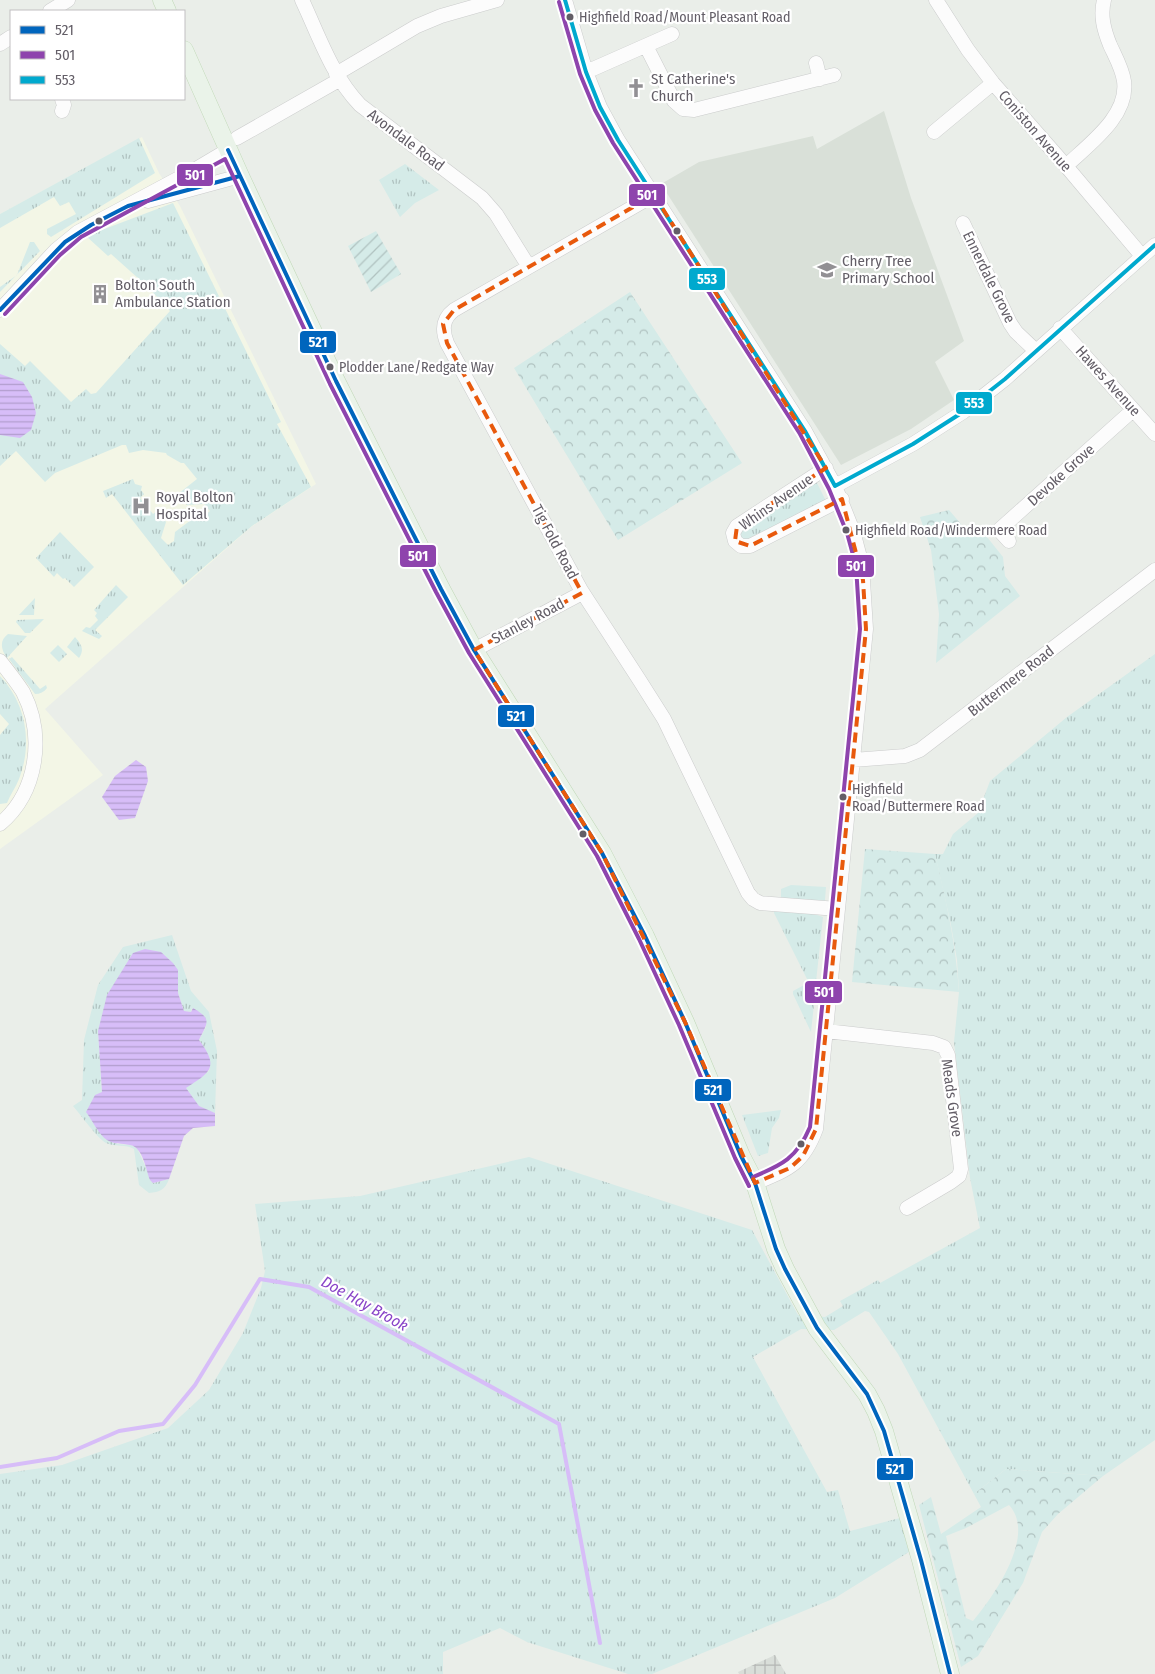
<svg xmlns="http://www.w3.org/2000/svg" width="1155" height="1674" font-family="'Fira Sans Condensed',sans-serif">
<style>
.industrial{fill:url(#industrial-grid)}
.education{fill:#d9e0d8}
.medical{fill:#f3f6e6}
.grass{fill:url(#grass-tufts)}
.forest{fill:url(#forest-crowns);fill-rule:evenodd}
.garden{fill:url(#garden-furrows)}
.water{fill:url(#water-rules)}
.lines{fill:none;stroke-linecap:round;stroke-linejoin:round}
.stream{stroke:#d7bdf8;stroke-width:4}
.minor-casing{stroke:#cbcccc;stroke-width:15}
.major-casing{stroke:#bfd7b6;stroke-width:19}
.minor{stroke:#fcfcfc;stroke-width:14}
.major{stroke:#eaf3e9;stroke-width:18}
.bus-1-casing{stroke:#fff;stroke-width:8}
.bus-2-casing{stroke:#fff;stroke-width:8}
.bus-3-casing{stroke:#fff;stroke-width:8}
.bus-1{stroke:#0065bd;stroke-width:4}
.bus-2{stroke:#8e44ad;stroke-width:4}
.bus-3{stroke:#00a9ce;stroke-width:4}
.marked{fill:none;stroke:#e8590c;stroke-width:4;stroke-dasharray:10 6;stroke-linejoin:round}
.bus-dot{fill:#635e67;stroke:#fff;stroke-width:2}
.labels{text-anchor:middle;stroke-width:4.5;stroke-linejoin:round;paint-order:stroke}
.bus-label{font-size:14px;fill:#635e67;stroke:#fff;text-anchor:start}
.poi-label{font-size:15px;fill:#635e67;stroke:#fff;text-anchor:start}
.street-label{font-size:15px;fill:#635e67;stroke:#fff}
.water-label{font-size:16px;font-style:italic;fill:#8945c8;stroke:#fff}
.line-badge{stroke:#fff;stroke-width:2}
.badge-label{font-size:14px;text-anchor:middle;font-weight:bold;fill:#fff}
</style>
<defs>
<pattern id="industrial-grid" width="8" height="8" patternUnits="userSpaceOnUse" patternTransform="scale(1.25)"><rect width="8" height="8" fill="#d9ded9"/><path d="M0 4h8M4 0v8" fill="none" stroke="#b4b7b4"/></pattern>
<pattern id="grass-tufts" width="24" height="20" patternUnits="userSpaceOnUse" patternTransform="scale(1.25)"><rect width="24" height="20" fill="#d5ebe8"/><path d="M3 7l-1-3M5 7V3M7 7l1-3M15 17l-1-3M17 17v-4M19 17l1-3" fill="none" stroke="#b0c2c0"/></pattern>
<pattern id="forest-crowns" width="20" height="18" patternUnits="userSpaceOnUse" patternTransform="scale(1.25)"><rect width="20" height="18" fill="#d5ebe8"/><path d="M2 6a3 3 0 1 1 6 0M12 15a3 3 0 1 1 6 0" fill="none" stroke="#b0c2c0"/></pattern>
<pattern id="garden-furrows" width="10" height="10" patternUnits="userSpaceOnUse" patternTransform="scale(1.25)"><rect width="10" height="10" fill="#d5ebe8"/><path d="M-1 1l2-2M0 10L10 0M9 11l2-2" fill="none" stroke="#b0c2c0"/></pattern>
<pattern id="water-rules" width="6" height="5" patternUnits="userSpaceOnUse" patternTransform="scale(1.25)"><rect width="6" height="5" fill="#d7bdf8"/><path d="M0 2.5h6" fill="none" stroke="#b29dcd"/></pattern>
</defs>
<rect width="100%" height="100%" fill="#eaeee9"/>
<!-- industrial -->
<path class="industrial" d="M775,1655L786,1674H739L738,1672Z"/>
<!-- education -->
<path class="education" d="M884,111L911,198L964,341L935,362L954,400L911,429L841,465L661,184L699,162L813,136L817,149Z"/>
<!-- medical -->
<path class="medical" d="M142,137L159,173L180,206L316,484L251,527L45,709L103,775L0,849V214Z"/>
<!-- grass -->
<path class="grass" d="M139,138L155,173L51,237L47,234V229L76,214L69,202L60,206L54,197L0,228V214Z
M405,164L439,190L415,203L400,217L379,180Z
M173,203L281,422L277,424L311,487L252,526L183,585L112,494L106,498L103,491L133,479L135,484L142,486L141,490L144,494L140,498L153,514L157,511L166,522L161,538L168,545L174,541L175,532L195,517H203L210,511L204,504L187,505L178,494L197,479L184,463H181L167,455L166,453L143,450L129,453L126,445H122L55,473L45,482L16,451L0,466V344L25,366L30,361L71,402L86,389L91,394L96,393L170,311L148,287L111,254L108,256L86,236Z
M30,242H34L40,251L0,292V287L17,275Z
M816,481L826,501L750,540H742L740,533L742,530Z
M60,532L94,567L74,587L65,578L63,579L57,573L54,577L36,558Z
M116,585L128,597L95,630L102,636L99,639L82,631L86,627L90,628L98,620L95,616L97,613L94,610Z
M35,598L34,615H19Z
M44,619L30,633H25L16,622L17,620Z
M8,634L27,636L7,658C0,648 0,640 8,634Z
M75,637C81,644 85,649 79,658L67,647Z
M58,645L67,654L59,662L50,653Z
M1155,654V1440L1103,1476L1006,1469L974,1494L898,1354L869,1312L865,1311L834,1330L801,1329L753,1357L827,1492L838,1490L850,1531L900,1518L909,1552L835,1598L652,1674H628L527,1642L500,1628L443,1652V1674H0V1474L62,1465L168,1428L209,1390L243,1333L261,1288L265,1271L255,1204L360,1196L529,1157L752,1230L798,1315L825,1317L843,1306L840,1301L878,1280L880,1283L980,1228L970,1178L954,1042L959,992L957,960L951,925L935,854H943L953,834L978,813L990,781L1067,717Z
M12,657L40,689L46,685L47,688C44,692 40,694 35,694L9,659Z
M0,676C26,703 33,743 19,779C16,787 10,795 7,803L0,804V735L9,724L0,714Z
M791,885L826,887L825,900L823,902L781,899V889Z
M774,910L814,914L823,917L816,982L808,981L774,913Z
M172,935L191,991L209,1012L217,1051L215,1113L199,1107L185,1088L209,1071C211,1058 206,1050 199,1040L206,1027L192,1008L191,1012L184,1011L178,993V970L98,1031L102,1092L117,1144L131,1145L137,1148L153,1183L169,1179C165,1190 160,1192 149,1193L139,1185L134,1149C126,1144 115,1147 106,1143C98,1139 80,1114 73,1106L82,1100L84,1040L98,985L123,947Z
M806,984L816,986L811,1032L793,994V991Z
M781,1110L779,1118L772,1128L768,1153L758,1156L742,1115Z"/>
<!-- forest -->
<path class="forest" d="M630,292L742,463L618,540L514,368Z
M949,510L967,531L983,532L1003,557L1005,576L1020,596L936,663L939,614L931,550L920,517Z
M865,849L935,854C946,900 956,944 959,992L852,982Z
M1006,1469L1103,1476L1058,1514L1042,1532L1023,1583L978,1656L961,1667L919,1505L931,1497L941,1534L981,1507L974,1494ZM1009,1505C1037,1535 994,1596 973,1621L966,1618L946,1536L966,1528Z"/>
<!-- garden -->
<path class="garden" d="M376,231L401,274L371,292L348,246Z"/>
<!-- water -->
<path class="water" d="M0,374L23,382L32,397L36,413L31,430L20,438L0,435Z
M136,760L146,767L148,781L135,818L119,820L102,797L115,776Z
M145,949L161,952L173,963L178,970V993L184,1011L191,1012L193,1008C212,1019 208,1022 199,1040C220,1068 210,1072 186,1088L199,1106L215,1113V1126L193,1128L184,1136L169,1179L153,1183L150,1180C146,1170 143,1147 130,1145C121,1143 115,1145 107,1140C99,1135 92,1120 86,1112L95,1095L102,1092L98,1031L107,995L133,953Z"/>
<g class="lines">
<!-- stream -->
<path class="stream" d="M0,1467L57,1458L119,1431L163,1424L195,1385L260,1279L309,1287L559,1424L600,1643"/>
<!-- minor casing -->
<g class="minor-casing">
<path id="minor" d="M302,0C319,36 332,76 360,105L482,198L496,214L529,267
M565,0L586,72L600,107L618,140L805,431L835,486L853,531L862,565L866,629L816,1129C803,1164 789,1169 755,1183
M936,0L968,50L993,83L1066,166L1142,256
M50,11L68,0
M0,44L11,37
M646,46L674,101L683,109L694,110L834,75
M816,63L820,79
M586,72L672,34
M336,74L417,26L441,16L497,0
M62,99L64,105L62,111
M934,132L993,83
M237,138L339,80
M1066,166C1089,144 1129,116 1124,81C1122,68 1115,56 1110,45C1104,30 1100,16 1104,0
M654,195L454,310C442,319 442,330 447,343L581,590L640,681L664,719L748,893L753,899L760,903L838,909
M148,201L240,176
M963,223L1010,323L1016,332L1036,351
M0,310L56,250L78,232L196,169L228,150
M1060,328L1155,434
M826,468L737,526L733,533L735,541L741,546H750L842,499
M835,486L913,444L963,412L1005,379L1155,245
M1009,541L999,530L1133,410
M474,650L582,593
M0,661C8,671 16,681 23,692C45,735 38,792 0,824
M853,760L905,756L920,750L1155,570
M826,1031L933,1043L944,1047L948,1055L961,1169L959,1176L951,1182L907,1208"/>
</g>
<!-- major casing -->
<g class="major-casing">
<path id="major" d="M162,0L167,11
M184,50L240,176L336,381L441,589L474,650L602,853L645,936L685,1022L741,1156L755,1183L776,1249L785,1269L817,1328L867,1394L876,1411L884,1431L921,1560L950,1674"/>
</g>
<!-- minor -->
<use href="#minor" class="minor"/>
<!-- major -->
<use href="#major" class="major"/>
<!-- bus-1 casing -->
<g class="bus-1-casing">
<path id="bus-1" d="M228,150L336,381L441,589L474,650L602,853L645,936L685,1022L741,1156L755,1183L776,1249L785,1269L817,1328L867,1394L884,1431L921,1560L950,1674
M0,310L65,242L91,225L128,206L240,176"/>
</g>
<!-- bus-2 casing -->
<g class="bus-2-casing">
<path id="bus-2" d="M559,2L580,74L595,110L613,143L800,434L829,489L847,533L856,566L860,629L810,1127C797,1158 782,1165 753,1177
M5,314L60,255L81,237L225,159L330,384L436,592L469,653L597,856L639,939L679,1025L735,1158L749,1186"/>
</g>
<!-- bus-3 casing -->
<g class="bus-3-casing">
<path id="bus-3" d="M565,0L586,72L600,107L618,140L805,431L835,486L913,444L963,412L1005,379L1155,245"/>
</g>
<!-- bus-1 -->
<use href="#bus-1" class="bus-1"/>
<!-- bus-2 -->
<use href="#bus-2" class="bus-2"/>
<!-- bus-3 -->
<use href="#bus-3" class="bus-3"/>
</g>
<!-- marked area -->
<path class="marked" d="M654,195L826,468L737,526L735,541L750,546L842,499L863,580L866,629L816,1129L803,1156L790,1168L755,1183L685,1022L602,853L474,650L582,593L447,343L443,324L454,310Z"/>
<!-- icons -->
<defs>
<g id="church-bare" transform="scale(1.5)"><path d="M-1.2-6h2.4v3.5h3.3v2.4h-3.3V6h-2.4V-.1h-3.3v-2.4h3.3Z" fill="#929094" stroke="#fff" stroke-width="2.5" paint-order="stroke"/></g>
<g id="school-bare" transform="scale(1.5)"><path d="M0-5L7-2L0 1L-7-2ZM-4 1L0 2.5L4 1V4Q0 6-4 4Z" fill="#929094" stroke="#fff" stroke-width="2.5" paint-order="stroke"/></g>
<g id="building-bare" transform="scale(1.5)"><path d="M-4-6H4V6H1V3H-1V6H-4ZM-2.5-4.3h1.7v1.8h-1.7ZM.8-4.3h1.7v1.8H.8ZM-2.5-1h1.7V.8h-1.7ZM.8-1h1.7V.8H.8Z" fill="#929094" stroke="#fff" stroke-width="2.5" paint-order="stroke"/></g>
<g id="hospital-bare" transform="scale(1.5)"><path d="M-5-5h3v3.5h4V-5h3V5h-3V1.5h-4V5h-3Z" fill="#929094" stroke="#fff" stroke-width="2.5" paint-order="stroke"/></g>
</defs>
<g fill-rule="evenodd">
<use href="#church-bare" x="636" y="88"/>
<use href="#school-bare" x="827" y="270"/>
<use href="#building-bare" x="100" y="294"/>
<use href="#hospital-bare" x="141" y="506"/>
</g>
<!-- markers -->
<g class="bus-dot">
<circle cx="570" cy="17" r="4.5"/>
<circle cx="99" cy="221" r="4.5"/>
<circle cx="677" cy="231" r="4.5"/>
<circle cx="330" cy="367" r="4.5"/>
<circle cx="846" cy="530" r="4.5"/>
<circle cx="843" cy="797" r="4.5"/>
<circle cx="583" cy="834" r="4.5"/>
<circle cx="801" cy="1144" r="4.5"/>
</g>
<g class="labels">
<!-- bus labels -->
<g class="bus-label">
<text x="579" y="22">Highfield Road/Mount Pleasant Road</text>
<text x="339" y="372">Plodder Lane/Redgate Way</text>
<text x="855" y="535">Highfield Road/Windermere Road</text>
<text x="852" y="794">Highfield<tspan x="852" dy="17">Road/Buttermere Road</tspan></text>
</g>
<!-- poi labels -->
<g class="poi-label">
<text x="651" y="84">St Catherine's<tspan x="651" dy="17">Church</tspan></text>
<text x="842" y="266">Cherry Tree<tspan x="842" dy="17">Primary School</tspan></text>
<text x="115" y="290">Bolton South<tspan x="115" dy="17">Ambulance Station</tspan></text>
<text x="156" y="502">Royal Bolton<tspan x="156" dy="17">Hospital</tspan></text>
</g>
<!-- street labels -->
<g class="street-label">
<text transform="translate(1035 131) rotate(49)" y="5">Coniston Avenue</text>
<text transform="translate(406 140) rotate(37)" y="5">Avondale Road</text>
<text transform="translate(989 277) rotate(64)" y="5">Ennerdale Grove</text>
<text transform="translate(1108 381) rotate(48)" y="5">Hawes Avenue</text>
<text transform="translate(1061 475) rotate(-42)" y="5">Devoke Grove</text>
<text transform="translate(776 502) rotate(-35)" y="5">Whins Avenue</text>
<text transform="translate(555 542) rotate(62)" y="5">Tig Fold Road</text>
<text transform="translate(528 621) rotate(-28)" y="5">Stanley Road</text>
<text transform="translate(1011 681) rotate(-38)" y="5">Buttermere Road</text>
<text transform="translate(952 1098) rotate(82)" y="5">Meads Grove</text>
</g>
<!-- water labels -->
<g class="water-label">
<text transform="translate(365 1303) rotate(29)" y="6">Doe Hay Brook</text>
</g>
</g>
<g class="line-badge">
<rect x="176" y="163" width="38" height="24" rx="5" fill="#8e44ad"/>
<rect x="628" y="183" width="38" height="24" rx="5" fill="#8e44ad"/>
<rect x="688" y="267" width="38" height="24" rx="5" fill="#00a9ce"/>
<rect x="299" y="330" width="38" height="24" rx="5" fill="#0065bd"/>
<rect x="955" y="391" width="38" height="24" rx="5" fill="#00a9ce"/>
<rect x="399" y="544" width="38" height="24" rx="5" fill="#8e44ad"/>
<rect x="837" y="554" width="38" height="24" rx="5" fill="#8e44ad"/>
<rect x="497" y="704" width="38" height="24" rx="5" fill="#0065bd"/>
<rect x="804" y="980" width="39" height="24" rx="5" fill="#8e44ad"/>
<rect x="694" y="1078" width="38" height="24" rx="5" fill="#0065bd"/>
<rect x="876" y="1457" width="38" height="24" rx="5" fill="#0065bd"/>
</g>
<g class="badge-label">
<text x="195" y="180">501</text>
<text x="647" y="200">501</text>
<text x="707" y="284">553</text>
<text x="318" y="347">521</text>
<text x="974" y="408">553</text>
<text x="418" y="561">501</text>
<text x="856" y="571">501</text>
<text x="516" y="721">521</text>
<text x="824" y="997">501</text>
<text x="713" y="1095">521</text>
<text x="895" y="1474">521</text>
</g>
<!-- legend -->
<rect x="10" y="10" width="175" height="90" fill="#ffffff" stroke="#c1bfc2"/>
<rect x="20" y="26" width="25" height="8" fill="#0065bd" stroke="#c1bfc2"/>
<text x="55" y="35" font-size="15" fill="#635e67">521</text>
<rect x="20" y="51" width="25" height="8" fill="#8e44ad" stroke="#c1bfc2"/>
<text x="55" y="60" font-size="15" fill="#635e67">501</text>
<rect x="20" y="76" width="25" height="8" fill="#00a9ce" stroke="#c1bfc2"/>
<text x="55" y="85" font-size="15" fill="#635e67">553</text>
</svg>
